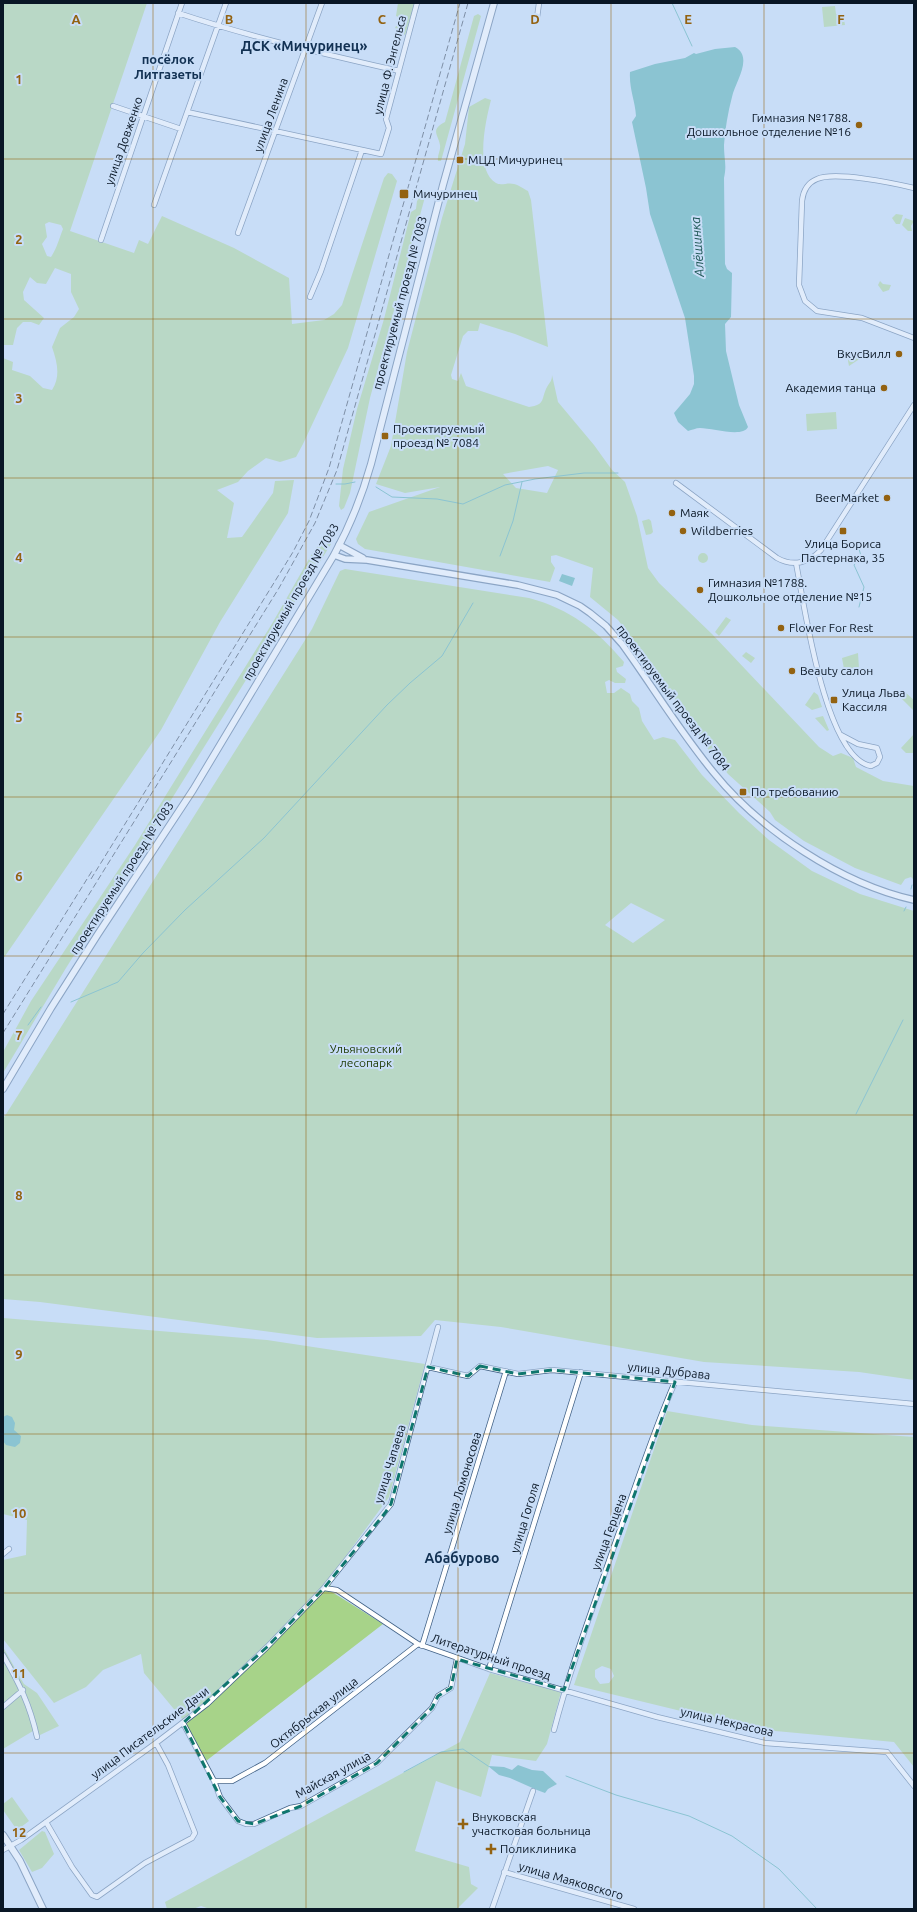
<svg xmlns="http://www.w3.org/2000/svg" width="917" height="1912" font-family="Ubuntu,sans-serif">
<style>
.green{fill:#a7d389;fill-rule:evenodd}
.water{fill:#41a6a4}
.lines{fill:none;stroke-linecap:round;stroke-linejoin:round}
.stream{stroke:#41a6a4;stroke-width:1}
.minor-casing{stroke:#426287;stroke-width:6}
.tertiary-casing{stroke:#426287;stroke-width:8}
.secondary-casing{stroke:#426287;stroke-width:8}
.minor{stroke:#fff;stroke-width:4.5}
.tertiary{stroke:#fff;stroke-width:5.5}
.secondary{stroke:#fff;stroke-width:6}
.rail{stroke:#233141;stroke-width:1;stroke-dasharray:6 3;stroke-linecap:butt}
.marked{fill:none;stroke:#0f766e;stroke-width:3;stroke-dasharray:8 5;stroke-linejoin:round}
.grid{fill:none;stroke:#936211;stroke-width:1;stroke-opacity:0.55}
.poi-dot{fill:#936211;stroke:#c8ddf7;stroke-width:1.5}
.labels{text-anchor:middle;stroke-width:4;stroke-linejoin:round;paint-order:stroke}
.street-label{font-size:12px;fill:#091625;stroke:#c8ddf7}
.poi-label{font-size:12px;fill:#091625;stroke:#c8ddf7;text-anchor:start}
.park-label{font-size:12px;fill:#1e3a02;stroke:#c8ddf7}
.neighbourhood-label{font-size:13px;font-weight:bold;fill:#123153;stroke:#c8ddf7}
.water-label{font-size:13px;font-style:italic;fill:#205857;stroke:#c8ddf7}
.quarter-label{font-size:14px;font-weight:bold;fill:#123153;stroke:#c8ddf7}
.grid-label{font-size:13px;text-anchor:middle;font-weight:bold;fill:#936211;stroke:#c8ddf7;stroke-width:4;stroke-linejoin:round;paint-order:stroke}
</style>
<rect width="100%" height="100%" fill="#c8ddf7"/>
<!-- green -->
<path class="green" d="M3,3H147L70,231L134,253L139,240L148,244L162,216L234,248L289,278L292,324L324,320L334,314L342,305L384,178L388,173L392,174L397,181L348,348L303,444L296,457L280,462L266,458L248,471L238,482L217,490L234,503L227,538L242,537L273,493L275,481L294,480L288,513L220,622L161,730L3,959V358L13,362L12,370L30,376L43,388L52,390C61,376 57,362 52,347L60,328L74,317L79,309L71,292V274L55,268L46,284L37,283L30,277L23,292L24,300L44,318L39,325L31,322H23L17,328L13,345H3ZM49,222L61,225L63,229C59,239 57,248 51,257L47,256L42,244L47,237L45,224Z
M398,3H415L405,35L395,28L396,26L402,27L405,23L404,20L396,16Z
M835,6L836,14H843L845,25L824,27L822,7Z
M478,14L481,16L441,161H438C437,155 441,150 440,145C438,134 430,130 445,122L474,16Z
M485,98L491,100C486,119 474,170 496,183C501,186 508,182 514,184C519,185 524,189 528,191L531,200L548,347L515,334L480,323L478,331H468L463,336L451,375L452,379L458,381L461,373L466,386L529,407C546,405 541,398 547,387C550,382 552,381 552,375L558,402L594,445L612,470L625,482L637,516L648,568L659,583L712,634L819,747L833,756L841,753L853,758L856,767L883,781L914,786V880L911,877L905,879L901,885L855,868L804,841L775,820L770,812L728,774L708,749L650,662L618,620L590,597L593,568L556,555L551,556V562L555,568L550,582L365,549L358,544L356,539L369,512L440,487L405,493L376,484L391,446L407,352L442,218L465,144L469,107ZM548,466L558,470L547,493L516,488L503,474Z
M420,197H425L370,398L350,493L344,508L341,510L339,506L343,469L357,409L384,319L411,212L416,209L417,201Z
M896,214L903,215L900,224H896L892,218Z
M905,218L914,221L911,226L912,231H908L902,225Z
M880,281L883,284L891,285L889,290L883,292L878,285Z
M851,351L859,355L861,358L849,366L848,361L849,352Z
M836,412L837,429L807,431L806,414Z
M649,519L651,521L653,532L651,534L646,535L642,521Z
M328,540L331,544L66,968L3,1073V1052L31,1001L135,845L273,622L313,552L320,544Z
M698 558a5 5 0 1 1 10 0a5 5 0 1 1-10 0Z
M345,569L529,598C570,609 597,630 624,662L623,666L616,668L617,672L626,679L625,683H615L609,680L605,682L607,693H614L621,688L630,694L632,701L639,708L642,721L654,740L663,737L675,740L702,775L739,813L769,840L812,871L860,894L914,911V1380L859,1372L704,1362L501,1327L435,1320L421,1336L317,1338L40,1302L3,1299V1119L312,629L340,571ZM631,903L665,920L633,943L605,925Z
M726,617L731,620L719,636L715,632Z
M746,652L755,658L751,663L742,656Z
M858,653L859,668L844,669L842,658Z
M814,692L818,695L822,707L812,710L805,705Z
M906,693L914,700V711L901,698Z
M823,716L829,730L827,731L815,718Z
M914,734V753H906L901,748Z
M3,1318L267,1340L425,1364L389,1497L329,1579L332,1592L383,1624L206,1761L183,1720L144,1673L141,1654L103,1670L86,1687L54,1703L3,1639V1560L26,1555L27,1520L3,1514Z
M667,1411L752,1425L914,1437V1767L894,1742L755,1729L574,1685ZM602,1666L611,1669L614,1676L609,1683L600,1684L595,1677V1670Z
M3,1647L24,1684L37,1693L59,1726L40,1735L33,1731L3,1749Z
M490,1673L561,1692L547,1744L536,1761L492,1755L481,1797L436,1781L415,1851L469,1867L471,1884L478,1888L457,1909H210L201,1906L193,1909H167L165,1902L460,1742Z
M12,1797L29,1821L17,1830L3,1810V1804Z
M42,1831L45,1832L54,1854L42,1868L32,1872L19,1850Z"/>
<!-- water -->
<path class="water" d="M735,47C754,57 735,82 732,97C728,112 725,129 724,145C724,159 727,165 724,178L725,264L727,269L732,273L731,317L725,324L726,351L739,405L748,427C743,438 712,428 700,428C696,428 692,430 688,431L678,422L674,413L690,394L694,384V376L685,318L650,214L646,188L632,122L636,116C635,100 629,89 630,72L655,64L685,58L694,53L696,54L715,49Z
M562,574L575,578L572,586L559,581Z
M7,1415L12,1417L15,1423L14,1430L21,1436L20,1443L15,1447L6,1445L3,1441V1417Z
M518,1765L532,1770L543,1771L557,1784L548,1789L545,1793L537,1790L510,1778L499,1775L488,1766L504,1767L512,1770Z"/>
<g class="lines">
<!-- stream -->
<path class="stream" d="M672,3L692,46
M336,484H345L355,482
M376,487L392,497L437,499L463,504L505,485L535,479L584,473H618
M857,542L861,556L854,565L864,587L859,607
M500,556L513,521L522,482
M911,889L912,885
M904,911L906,907
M71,1002L118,982L143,953L185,910L264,838L387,705L410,683L442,656L473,603
M28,1025L41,1007
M856,1114L903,1020
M404,1772L441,1752L463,1749L488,1766
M566,1776L616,1795L689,1816L732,1836L779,1869L817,1909"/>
<!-- minor casing -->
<g class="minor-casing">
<path id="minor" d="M178,13C250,37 325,54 399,71
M537,18L539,3
M113,106L181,129
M187,112L381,154L389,128L386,119L417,3
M914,188C893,183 835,171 817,179C807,183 803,192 802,201L799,285L805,301L817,311L862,318L914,338
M154,205L226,3
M238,233L322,3
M101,240L182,3
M310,297L321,271L362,150
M676,483L777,558C793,567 809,563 821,550L914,405
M796,563C804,603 825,758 871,766L877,763L880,757L877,748L858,744L841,735
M428,1367L468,1376L480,1366L518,1374L552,1370L914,1404
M3,1554L9,1549
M324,1588L337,1590L418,1644L489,1669L657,1717L765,1743L887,1752L914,1786
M422,1646L506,1371
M3,1655C19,1683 30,1705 37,1737
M489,1669L581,1372
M3,1707L23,1690
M183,1723L214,1781L220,1797L238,1821L246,1824H254L290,1808L301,1806L377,1763L432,1708L438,1696L451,1688L457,1659
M554,1730C571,1665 595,1602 617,1538C636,1486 653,1432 675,1382
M214,1781H232L265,1763L418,1644
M46,1822L72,1867L92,1895L97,1897L145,1863L192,1838L195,1833L168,1765L156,1743
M3,1850L21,1840L156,1743L207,1704L267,1647L324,1588L391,1504L438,1327
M504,1872L634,1909
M492,1909L533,1791"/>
</g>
<!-- tertiary casing -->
<g class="tertiary-casing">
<path id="tertiary" d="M339,545L363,558
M334,555L345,559L367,560L518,585L557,595L580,606L590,613L606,626L622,644C653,687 680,732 714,773C760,830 842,884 914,900"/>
</g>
<!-- secondary casing -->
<g class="secondary-casing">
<path id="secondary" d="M3,1089L51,1008L98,934L193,790L334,555C350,526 362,496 371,464L443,185L494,3
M3,1835L20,1861L43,1909"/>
</g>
<!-- minor -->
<use href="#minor" class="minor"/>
<!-- tertiary -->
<use href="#tertiary" class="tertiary"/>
<!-- secondary -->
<use href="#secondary" class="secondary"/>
<!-- rail -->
<path class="rail" d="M91,879L293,552L309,521L329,468L460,3
M3,1014L92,871
M3,1033L279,588L315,523L337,470L468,3"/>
</g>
<!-- marked area -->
<path d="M0 0H917V1912H0ZM480,1366L518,1374L552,1370L675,1382L564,1690L457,1659L451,1688L438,1696L432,1708L377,1763L301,1806L254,1824L238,1821L220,1797L183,1723L267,1647L324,1588L385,1513L391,1504L428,1367L468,1376Z" fill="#c8ddf7" fill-opacity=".55" fill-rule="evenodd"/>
<path class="marked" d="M480,1366L518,1374L552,1370L675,1382L564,1690L457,1659L451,1688L438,1696L432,1708L377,1763L301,1806L254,1824L238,1821L220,1797L183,1723L267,1647L324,1588L385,1513L391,1504L428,1367L468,1376Z"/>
<!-- grid -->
<path class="grid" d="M153,3V1909M306,3V1909M458,3V1909M611,3V1909M764,3V1909M3,159H914M3,319H914M3,478H914M3,637H914M3,797H914M3,956H914M3,1115H914M3,1275H914M3,1434H914M3,1593H914M3,1753H914"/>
<!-- markers -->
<g class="poi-dot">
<circle cx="859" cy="125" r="4"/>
<rect x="456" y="156" width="8" height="8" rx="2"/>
<rect x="399" y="189" width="10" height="10" rx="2"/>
<circle cx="899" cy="354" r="4"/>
<circle cx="884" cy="388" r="4"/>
<rect x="381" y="432" width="8" height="8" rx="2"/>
<circle cx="887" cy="498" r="4"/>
<circle cx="672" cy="513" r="4"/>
<circle cx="683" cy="531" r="4"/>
<rect x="839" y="527" width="8" height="8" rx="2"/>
<circle cx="700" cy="590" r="4"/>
<circle cx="781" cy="628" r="4"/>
<circle cx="792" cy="671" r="4"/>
<rect x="830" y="696" width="8" height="8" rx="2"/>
<rect x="739" y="788" width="8" height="8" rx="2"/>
<path d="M461 1818h4v4h4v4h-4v4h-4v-4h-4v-4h4z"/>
<path d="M489 1843h4v4h4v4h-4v4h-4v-4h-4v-4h4z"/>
</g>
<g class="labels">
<!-- street labels -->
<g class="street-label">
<text transform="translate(390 65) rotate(-76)" y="4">улица Ф. Энгельса</text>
<text transform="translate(271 115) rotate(-70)" y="4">улица Ленина</text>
<text transform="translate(124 141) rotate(-71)" y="4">улица Довженко</text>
<text transform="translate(400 303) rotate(-75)" y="4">проектируемый проезд № 7083</text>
<text transform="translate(291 602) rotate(-60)" y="4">проектируемый проезд № 7083</text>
<text transform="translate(673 698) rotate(53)" y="4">проектируемый проезд № 7084</text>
<text transform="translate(122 878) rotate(-57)" y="4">проектируемый проезд № 7083</text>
<text transform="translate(669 1371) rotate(6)" y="4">улица Дубрава</text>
<text transform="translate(390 1464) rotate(-73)" y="4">улица Чапаева</text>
<text transform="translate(462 1483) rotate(-73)" y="4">улица Ломоносова</text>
<text transform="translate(525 1518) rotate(-73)" y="4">улица Гоголя</text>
<text transform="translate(609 1532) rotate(-70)" y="4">улица Герцена</text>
<text transform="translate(491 1657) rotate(18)" y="4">Литературный проезд</text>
<text transform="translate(314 1713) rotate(-38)" y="4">Октябрьская улица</text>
<text transform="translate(727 1722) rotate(13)" y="4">улица Некрасова</text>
<text transform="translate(150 1733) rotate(-37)" y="4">улица Писательские Дачи</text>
<text transform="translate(333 1775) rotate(-29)" y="4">Майская улица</text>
<text transform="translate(571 1881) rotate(16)" y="4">улица Маяковского</text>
</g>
<!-- poi labels -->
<g class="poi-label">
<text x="851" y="122" text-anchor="end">Гимназия №1788.<tspan x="851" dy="14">Дошкольное отделение №16</tspan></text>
<text x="468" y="164">МЦД Мичуринец</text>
<text x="413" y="198">Мичуринец</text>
<text x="891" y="358" text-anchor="end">ВкусВилл</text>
<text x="876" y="392" text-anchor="end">Академия танца</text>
<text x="393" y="433">Проектируемый<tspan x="393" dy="14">проезд № 7084</tspan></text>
<text x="879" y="502" text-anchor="end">BeerMarket</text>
<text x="680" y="517">Маяк</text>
<text x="691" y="535">Wildberries</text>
<text x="843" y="548" text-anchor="middle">Улица Бориса<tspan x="843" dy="14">Пастернака, 35</tspan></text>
<text x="708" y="587">Гимназия №1788.<tspan x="708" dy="14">Дошкольное отделение №15</tspan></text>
<text x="789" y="632">Flower For Rest</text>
<text x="800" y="675">Beauty салон</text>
<text x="842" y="697">Улица Льва<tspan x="842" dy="14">Кассиля</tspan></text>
<text x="751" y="796">По требованию</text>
<text x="472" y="1821">Внуковская<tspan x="472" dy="14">участковая больница</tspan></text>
<text x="500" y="1853">Поликлиника</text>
</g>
<!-- park labels -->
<g class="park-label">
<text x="366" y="1053">Ульяновский<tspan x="366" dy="14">лесопарк</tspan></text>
</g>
<!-- neighbourhood labels -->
<g class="neighbourhood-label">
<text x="168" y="64">посёлок<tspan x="168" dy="15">Литгазеты</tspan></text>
</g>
<!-- water labels -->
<g class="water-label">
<text transform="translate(697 247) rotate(-94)" y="5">Алёшинка</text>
</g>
<!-- quarter labels -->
<g class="quarter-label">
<text x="304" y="51">ДСК «Мичуринец»</text>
<text x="462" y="1563">Абабурово</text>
</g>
</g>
<g class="grid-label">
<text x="76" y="24">A</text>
<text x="229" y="24">B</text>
<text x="382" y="24">C</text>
<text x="535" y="24">D</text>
<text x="688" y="24">E</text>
<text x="841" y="24">F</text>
<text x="19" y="84">1</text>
<text x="19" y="244">2</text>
<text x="19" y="403">3</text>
<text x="19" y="562">4</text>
<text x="19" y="722">5</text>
<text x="19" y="881">6</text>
<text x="19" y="1040">7</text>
<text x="19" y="1200">8</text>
<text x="19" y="1359">9</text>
<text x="19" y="1518">10</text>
<text x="19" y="1678">11</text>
<text x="19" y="1837">12</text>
</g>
<!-- border -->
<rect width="917" height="1912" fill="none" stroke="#091625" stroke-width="8"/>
</svg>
